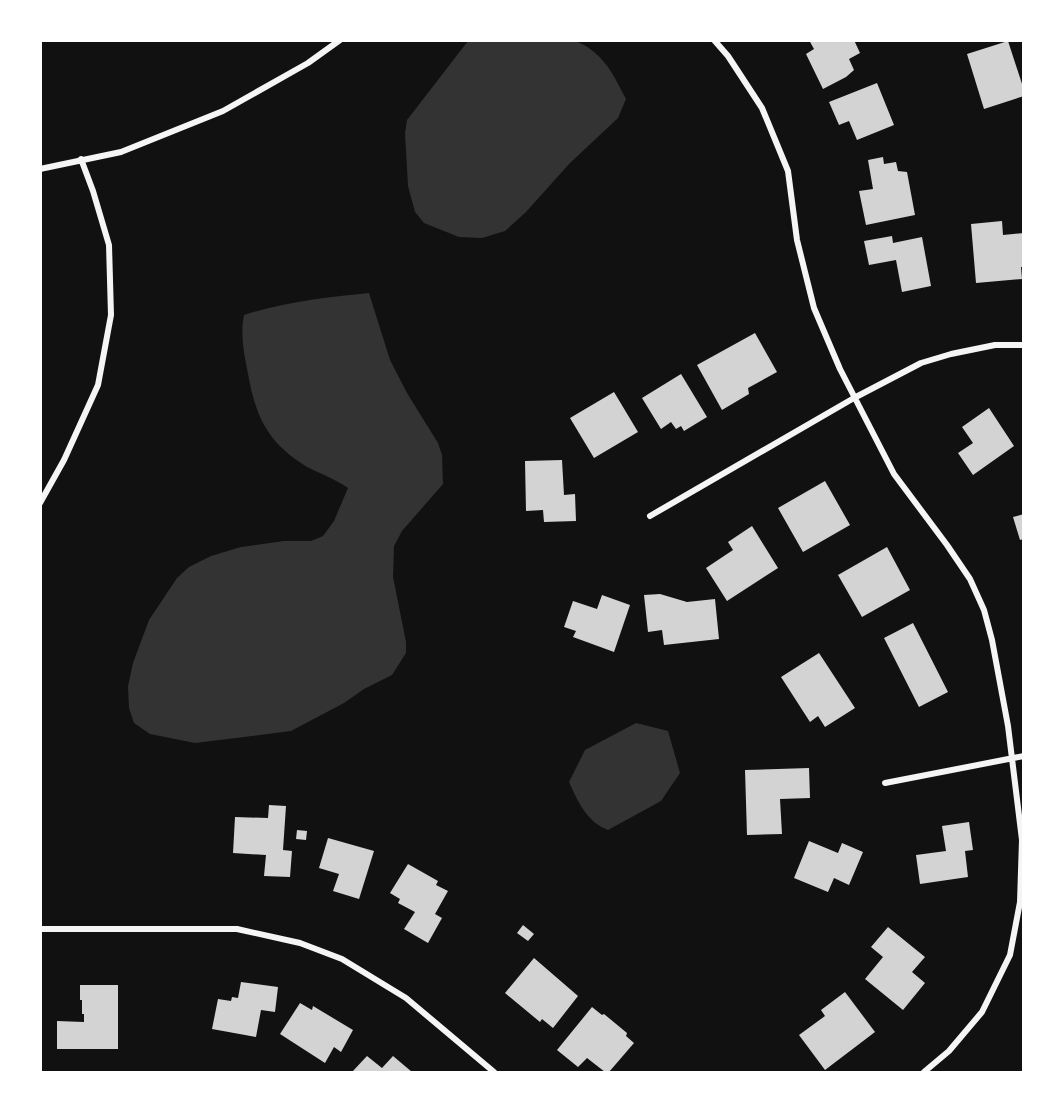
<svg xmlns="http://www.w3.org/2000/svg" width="1064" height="1113" font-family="Commissioner,sans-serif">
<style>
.water{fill:#333}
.building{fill:#d3d3d3}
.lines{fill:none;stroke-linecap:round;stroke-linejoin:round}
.minor{stroke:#f5f5f5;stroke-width:6}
</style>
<rect width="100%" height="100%" fill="#111"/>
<!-- water -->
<path class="water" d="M572,40C602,50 612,72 626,99L618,118L569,164L526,212L505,231L482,238L459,237L424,223L415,212L408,186L405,133L407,120L468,41Z
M369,293L390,360L407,393L438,443L442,455L443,484L402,531L394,546L393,577L406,642V653L392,675L364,689L344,703L291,731L195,743L150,734L134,723L129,708L128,686L133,663L149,620L177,578L189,567L211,556L241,547L284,541H311L323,536L334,521L348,488C335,479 321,474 307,467C268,443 256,418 248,374C244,354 240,335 244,315C284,302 328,297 369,293Z
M636,723L668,731L680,773L661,801L608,830C587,822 578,802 569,782L585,750Z"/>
<!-- building -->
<path class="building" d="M809,40H854L860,53L849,59L854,70L846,77L823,89L806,54L814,49Z
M1008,41L1024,90V96L984,109L967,54Z
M877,83L894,125L857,140L849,121L839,125L829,102Z
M883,157L884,164L896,162L898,171L907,172L915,215L866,225L859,191L873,189L868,160Z
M1002,221L1003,235L1024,233V267H1021L1022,279L976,283L971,224Z
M892,236L893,243L922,237L931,286L902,292L896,260L869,265L864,241Z
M755,333L777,372L748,388L749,394L722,410L697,365Z
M681,374L707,417L684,431L681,426L676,429L671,422L661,429L642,398Z
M614,392L638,432L594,458L570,418Z
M989,408L1014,446L973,475L958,453L973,443L962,427Z
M562,460L564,495L575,494L576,521L544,522L543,510L526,511L525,461Z
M825,481L850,525L803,552L778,508Z
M1024,514V539L1020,540L1013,517Z
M752,526L778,568L727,601L706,568L733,550L728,542Z
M887,547L910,590L862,617L838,575Z
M660,594L687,602L715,599L719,639L664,645L662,630L648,632L644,595Z
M602,595L630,605L614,652L573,637L576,631L564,627L573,601L597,609Z
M913,623L948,692L919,707L884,638Z
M819,653L855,708L825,727L818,716L810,722L781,677Z
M809,768L810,798L780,799L782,834L747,835L745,770Z
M269,805L286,806L283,850L292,851L290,877L264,876L266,855L233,853L235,817L268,818Z
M969,822L973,850L965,851L968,877L920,884L916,855L946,851L942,826Z
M297,830L307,831L306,840L296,839Z
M328,838L374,851L359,899L333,891L339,874L319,868Z
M809,841L838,853L842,843L863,852L849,885L834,878L828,892L794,878Z
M408,864L438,881L436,885L448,891L435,914L442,918L428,943L404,929L415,912L398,903L400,899L390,893Z
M523,925L534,934L528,941L517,933Z
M888,927L925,957L912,972L925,983L903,1010L865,979L883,957L871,947Z
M534,958L578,996L553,1028L542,1019L540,1022L505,993Z
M241,982L278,987L275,1012L261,1010L256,1037L212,1029L218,999L231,1001L232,997L238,998Z
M80,985H118V1049H57V1021L84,1022V1014H82V1000H80Z
M845,992L875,1032L825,1070L799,1035L825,1016L821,1010Z
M300,1003L312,1010L313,1006L353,1030L341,1052L334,1047L325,1063L280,1034Z
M592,1007L602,1015L604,1014L627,1033L626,1036L634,1043L609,1072H605L587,1058L578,1067L557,1050Z
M367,1056L382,1068L393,1056L412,1072H352Z"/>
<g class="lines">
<!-- minor -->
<path class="minor" d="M714,40L728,56L762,108L788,171L797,240L814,308L840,369L894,474L947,545L970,579L984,610L992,640L1008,726L1022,840L1020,902L1010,955L982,1012L949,1051L924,1072
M40,169L121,152L223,111L308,63L340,40
M40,503L64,460L98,385L111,315L109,245L93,191L81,159
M650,516L854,398L921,363L951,354L995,345H1024
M885,783L1024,756
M40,929H237L300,943L342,959L406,998L494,1072"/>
</g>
<!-- border -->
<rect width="1064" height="1113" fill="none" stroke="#ffffff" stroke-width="84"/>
</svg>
